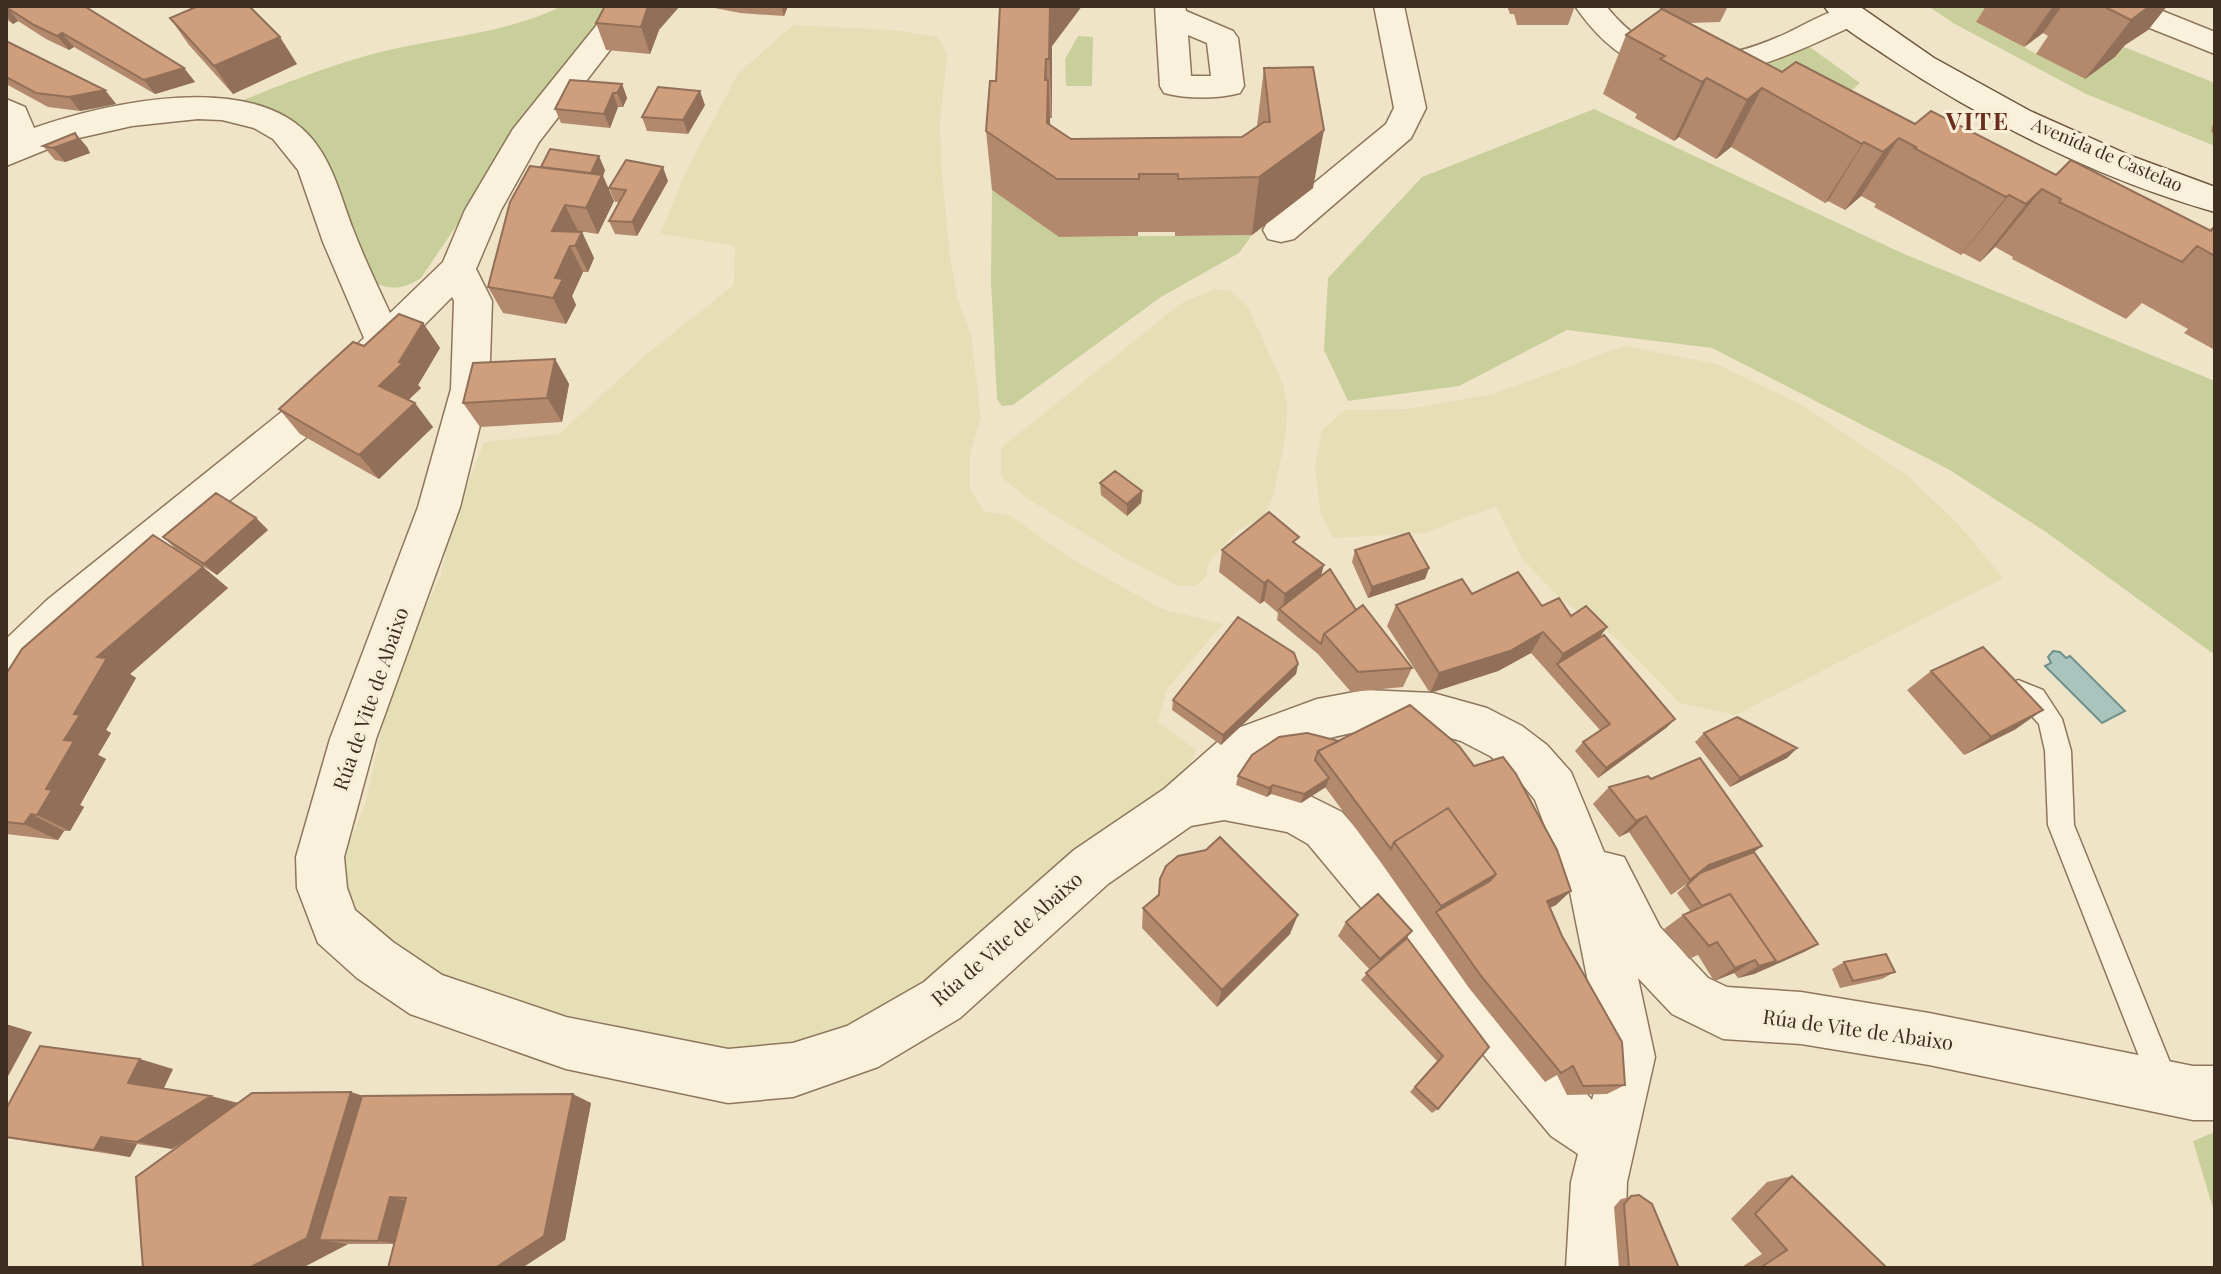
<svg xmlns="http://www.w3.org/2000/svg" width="2221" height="1274" font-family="'Playfair Display',serif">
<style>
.farmland{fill:#e6deb5}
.green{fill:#c9cf9b}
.water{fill:#a9c4bc;stroke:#6f938a;stroke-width:2}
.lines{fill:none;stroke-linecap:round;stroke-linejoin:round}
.lane-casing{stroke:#8d765c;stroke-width:3}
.street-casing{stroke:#8d765c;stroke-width:3}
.secondary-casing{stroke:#6f573f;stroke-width:3}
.lane{fill:#faf1dc;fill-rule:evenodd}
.street{fill:#faf1dc;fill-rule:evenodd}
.secondary{fill:#faf1dc;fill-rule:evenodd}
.wall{fill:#b2896c}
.shaded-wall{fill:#916f58}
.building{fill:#cf9f7d;stroke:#916f58;stroke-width:2}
.labels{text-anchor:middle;stroke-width:6;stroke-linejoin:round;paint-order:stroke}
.far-street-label{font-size:18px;fill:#3d2e20;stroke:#f7eed8}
.street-label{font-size:20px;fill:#3d2e20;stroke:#f7eed8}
.far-district-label{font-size:24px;font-weight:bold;letter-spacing:2px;fill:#6b2e1e;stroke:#f7eed8}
</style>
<rect width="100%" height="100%" fill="#f0e4c8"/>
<!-- farmland -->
<path class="farmland" d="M793,25L894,30L938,37L947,55L940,123L942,174L950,256L958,300L971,335L981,418L970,453V490L984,511L1011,516L1072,559L1162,609L1223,624L1167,689L1158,722L1196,750L1185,779L940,980L844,1029L766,1050L701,1046L599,1021L514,1006L443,974L384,939L340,887L341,864L366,802L385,714L418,623L441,575L451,528L484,442L559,434L648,353L734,285L735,246L660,234L687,169L738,74Z
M1214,289L1231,291L1248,307L1283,384L1287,403L1286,435L1273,496L1263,517L1237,531L1209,562L1206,577L1196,586H1178L1128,560L1028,499L1001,477V448L1180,304Z
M1624,346L1717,364L1805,407L1909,477L1960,526L2003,578L1736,715L1680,703L1615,637L1561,599L1523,560L1496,506L1424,533L1333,538L1320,511L1315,467L1322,430L1345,410L1408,409L1493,394Z"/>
<!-- green -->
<path class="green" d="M562,6H619L540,102L421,278C403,289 393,291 373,282L352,233L335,178L304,130L241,101C288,82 335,63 385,51C443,37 508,33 562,6Z
M1928,6H2000L1976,22L2084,79L2115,58L2124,47L2215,83V115L2211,132L2215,134V146L2086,94L1953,23Z
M1078,36L1093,37L1092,86H1066L1065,59Z
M1807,45L1860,83L1806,130L1725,76Z
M1594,109L1904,254L2215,381V655L2046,532L1948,469L1712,348L1567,330L1459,386L1348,401L1324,350L1328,278L1422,177Z
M992,190L1060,237L1252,235L1239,253L1161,297L1013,405L1002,406L997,399L991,281Z
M2215,1132V1215L2193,1141Z"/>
<!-- water -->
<path class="water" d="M2053,651L2060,652L2066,658L2070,656L2125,711L2102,723L2045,666L2051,663L2048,657Z"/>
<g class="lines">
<!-- lane casing -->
<g class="lane-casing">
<path id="lane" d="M2018,680L2043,690L2062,719L2071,751L2074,825L2180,1087L2175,1097L2165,1102L2155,1097L2048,825L2045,751L2039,724L2020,703L2011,707L2002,704L1999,696L2002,688Z"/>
</g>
<!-- street casing -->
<g class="street-casing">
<path id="street" d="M612,6H644L539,142L501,210L476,269L492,301L489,389L460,507L376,739L344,857L347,888L355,910L393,942L442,975L566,1017L728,1049L793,1043L847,1026L924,982L1074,850L1164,789L1230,731L1317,699L1365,690L1433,693L1487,708L1522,726L1547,745L1571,772L1604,852L1624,857L1660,927L1708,978L1727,987L1801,992L1929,1013L2193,1066H2215V1120H2193L1929,1065L1801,1044L1723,1039L1672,1014L1638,978L1655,1057L1627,1182L1624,1268H1566L1571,1182L1578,1154L1551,1136L1308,844L1287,832L1224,820L1191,826L1108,884L960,1018L878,1067L793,1097L728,1103L566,1069L410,1014L357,978L318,943L297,888L296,857L330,739L418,507L451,389L454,301L452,297L342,408L77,626L22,682L6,688V639L47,600L314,386L364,338L323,242L298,170L273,139L254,128L222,120L198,119L132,126L70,140L6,166V99L25,107L34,128C108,102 256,69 313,140C334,166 341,198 353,229C364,258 377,285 390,313L443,262L465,210L513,129ZM1365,730L1433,733L1461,741L1490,756L1515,775L1535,800L1570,892L1603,1057L1592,1100L1342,812L1296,789L1243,779C1277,748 1320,740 1365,730Z
M1155,6H1185L1186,11L1233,31L1238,38L1244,86L1240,93C1217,99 1187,99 1164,93L1160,86ZM1188,35L1207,43L1211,76H1191Z
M1374,6H1404L1426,108L1411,138L1294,239L1281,242L1268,239L1263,230L1268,221L1386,124L1394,108Z
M1575,6H1606C1658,71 1715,65 1785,34C1806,24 1826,12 1848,6L1861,8L1866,15L1861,22C1759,70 1654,122 1575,6Z
M2108,6H2150L2215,32V54L2112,13Z"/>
</g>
<!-- secondary casing -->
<g class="secondary-casing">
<path id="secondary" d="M1824,6H1859L1934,58L2030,111L2131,156L2215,187V212C2099,179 1985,122 1885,55C1865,41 1837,26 1824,6Z"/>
</g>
<!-- lane -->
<use href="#lane" class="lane"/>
<!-- street -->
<use href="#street" class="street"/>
<!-- secondary -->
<use href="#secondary" class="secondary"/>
</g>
<!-- wall -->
<path class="wall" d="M6,6L184,68L195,82L155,94L74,47L69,50L46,39L18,21L13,24L6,19Z
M605,6L659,30L650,54L606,50L596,23Z
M705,6H788L784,16L740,13Z
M1000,6H1082L1052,46V118H1050V125L1071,139L1242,137L1257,126L1264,68L1313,188L1252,235L1175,236V232H1138V236L1059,237L992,190L986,131L996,81Z
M1507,6H1575L1568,25H1517L1514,14H1510Z
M1659,6H1728L1720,22L1689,23L1782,72L1915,124L2209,230L2215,225V350L2184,333L2188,329L2142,303L2126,319L2012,259L2013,257L1995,247L1980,262L1963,253L1961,255L1874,207L1876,204L1861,196L1845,210L1828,201L1825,203L1731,147L1716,159L1679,137L1674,141L1635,118L1637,114L1603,94L1626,35L1660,10Z
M1986,6H2167L2148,30L2125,45L2115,57L2085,79L2036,54L2048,36L2043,33L2024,47L1976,22Z
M170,18L297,64L233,94L189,45Z
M6,41L105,90L116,104L80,111L48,107L6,84Z
M622,84L627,98L623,107H618L610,128L561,123L555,109Z
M705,105L688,134L647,131L642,117Z
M2215,115V134L2211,132Z
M75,133L87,147L90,153L65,162L55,160L43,146Z
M541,167L605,170L603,176L614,201L598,234L578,231L577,232H582L594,258L588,272H583L572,296L576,305L566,324L503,313L488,287Z
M668,181L637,236L615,234L609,221L620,202H615L609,188Z
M423,323L440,348L418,385L421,388L408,400L433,427L379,479L300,434L279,409L364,346Z
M555,359L569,384L562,422L480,427L463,403Z
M1100,483L1142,491L1141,503L1127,516L1101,495Z
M256,518L268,530L217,575L176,549L163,537Z
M1297,545L1321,576L1356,610L1412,668L1403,687L1351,692L1318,654L1277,620L1278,613L1264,601L1260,604L1219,572L1222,550Z
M1355,550L1429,568L1425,579L1368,598L1352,562Z
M203,567L228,588L130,674L136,678L106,730L111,733L98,755L106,759L80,805L84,807L70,831H64L58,840L6,834V674Z
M1472,594L1542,606L1607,627L1599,638L1675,719L1666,728L1598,778L1575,751L1583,742L1600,730L1531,653L1498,671L1430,693L1387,626L1396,605Z
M1298,664L1296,674L1221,745L1172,710L1173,700Z
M1931,671L2016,729L1964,755L1907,690Z
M1307,733L1556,905L1550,908L1625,1085L1607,1094L1567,1095L1557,1075L1545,1082L1469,988L1382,864L1325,787L1301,803L1271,794L1267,797L1236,785L1238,776Z
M1704,733L1797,748L1787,758L1730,787L1695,742Z
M1651,779L1762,846L1753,853L1818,944L1806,951L1754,974L1738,978L1734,973L1714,981L1698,955L1689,959L1664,929L1683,915L1691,912L1677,893L1690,881L1671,895L1629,832L1619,837L1593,804L1609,787Z
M1206,850L1290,934L1217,1007L1142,928L1143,908Z
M1346,922L1407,938L1489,1047L1438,1109L1432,1113L1410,1092L1437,1061L1361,980L1370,970L1338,936Z
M1844,962L1895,972L1882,979L1840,988L1832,969Z
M173,1069L163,1089L238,1103L362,1096L591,1103L565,1240L394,1244H348L302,1268H143L198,1132L172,1149L137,1144L130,1157L6,1138Z
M1792,1176L1887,1268H1740L1762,1254L1731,1219L1767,1182Z
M1639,1195L1679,1268H1619L1614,1207L1621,1199Z"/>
<!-- shaded-wall -->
<path class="shaded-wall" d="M648,6H680L659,30L650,54L641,27Z
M781,6H788L784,16Z
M1047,6H1082L1052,46V118Z
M2053,6H2062L2043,33L2024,47Z
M2149,6H2167L2148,30L2125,45L2115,57L2085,79L2131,20Z
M6,7H7L18,21L13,24L6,15Z
M62,33L74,47L69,50L57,36Z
M280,37L297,64L233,94L214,66Z
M1046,59L1048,102V80L1051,140L1050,175L1045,80Z
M184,68L195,82L155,94L144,80Z
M1707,78L1679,137L1674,141L1702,82Z
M622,84L627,98L623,107L617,93Z
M1762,88L1731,147L1716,159L1747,100Z
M105,90L116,104L80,111L69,97Z
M700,91L705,105L688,134L683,120Z
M613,93L618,107L610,128L604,114Z
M1324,130L1313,188L1252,235L1259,177Z
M75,133L87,147L90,153L65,162L53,148Z
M1899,138L1861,196L1845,210L1883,152Z
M1864,142L1828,201L1825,203L1862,144Z
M599,156L605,170L603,176L614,201L598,234L586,208V185Z
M663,167L668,181L637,236L632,222Z
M2042,189L1995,247L1980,262L2026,204Z
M2009,195L1963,253L1961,255L2006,197Z
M565,205L578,231L570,246L583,272L572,296L576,305L566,324L553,298L555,278L552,231Z
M582,232L594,258L588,272L575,246Z
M423,323L440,348L418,385L421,388L398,410L379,386L399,362Z
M555,359L569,384L562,422L547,398Z
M415,403L433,427L379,479L359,455Z
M1142,491L1141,503L1127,516V504Z
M256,518L268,530L217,575L204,564Z
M1324,565L1318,587L1282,611L1285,594Z
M203,567L228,588L130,674L136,678L106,730L111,733L98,755L106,759L80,805L84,807L70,831L37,815L74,714L97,657Z
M1429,568L1425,579L1368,598L1372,587Z
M1268,580L1264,601L1260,604L1264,583Z
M1607,627L1592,648L1557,664L1563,654Z
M1543,632L1531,653L1498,671L1430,693L1439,673Z
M1298,664L1296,674L1221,745L1223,735Z
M2043,710L2016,729L1964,755L1991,737Z
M1675,719L1666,728L1598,778L1606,768Z
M1797,748L1787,758L1730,787L1740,778Z
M1329,778L1326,787L1301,803L1304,794Z
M1273,785L1271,794L1267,797L1269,788Z
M31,814L64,831L58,840L24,824Z
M1646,816L1629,832L1619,837L1636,821Z
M1762,846L1742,861L1700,873L1671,895L1709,865Z
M1496,874L1478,895L1436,912L1441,906Z
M1571,891L1556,905L1533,915L1547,901Z
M1298,915L1290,934L1217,1007L1222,990Z
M1412,931L1402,944L1371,971L1380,959Z
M1818,944L1806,951L1754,974L1738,978L1759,966Z
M1755,960L1734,973L1714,981L1735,968Z
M6,1024L32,1032L6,1080Z
M140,1059L173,1069L162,1092L128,1083Z
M351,1092L388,1104L319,1240L348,1244L302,1268H249Z
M573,1094L591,1103L565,1240L522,1268H495Z
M211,1096L242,1104L172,1149L137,1142Z
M101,1137L137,1144L130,1157L94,1150Z
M390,1197L416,1203L405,1245L378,1241Z"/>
<!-- building -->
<path class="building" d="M6,6H84L184,68L144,80L62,33L57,36L34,25L6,7Z
M198,6H249L280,37L214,66L170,18Z
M605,6H648L641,27L596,23Z
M1000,6H1050L1049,59H1046L1045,80H1048L1047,123L1071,139L1242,137L1264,122H1270L1264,68L1313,67L1324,130L1259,177L1178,179V174H1139V179H1057L986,131L990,81H996Z
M2103,6H2150L2131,20Z
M1662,9L1782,72L1796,62L1915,124L1931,111L2056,175L2071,160L2211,231L2215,226V256L2197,246L2182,262L2059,202L2061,199L2042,189L2026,204L2009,195L2006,197L1914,148L1916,147L1899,138L1883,152L1864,142L1862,144L1762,88L1747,100L1707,78L1702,82L1660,59L1665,56L1626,35Z
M6,41L105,90L69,97L36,93L6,77Z
M570,80L622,84L617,93H613L604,114L555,109Z
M658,87L700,91L683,120L642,117Z
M75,133L78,139L53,148L43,146Z
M550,149L599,156L591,173L541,167Z
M626,160L663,167L632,222L609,221L626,190L609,188Z
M530,166L602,175L586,208L565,205L552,231L582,232L575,246H570L555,278L563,279L553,298L488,287L510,202Z
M399,314L423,323L399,362L403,363L379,386L415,403L359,455L279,409L353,342L364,346Z
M555,359L547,398L463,403L473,363Z
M1115,471L1142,491L1127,504L1100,483Z
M216,493L256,518L204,564L163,537Z
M1269,512L1299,537L1293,542L1324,565L1285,594L1268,580L1264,583L1222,550Z
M1409,533L1429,568L1372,587L1355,550Z
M153,535L203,567L97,657L107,658L74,714L80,715L64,740L74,741L46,789L52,790L37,815L31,814L24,824L6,822V674L22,649Z
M1330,569L1356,610L1324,634L1321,644L1279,609Z
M1518,572L1542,606L1559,598L1571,616L1586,606L1607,627L1563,654L1543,632L1510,651L1439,673L1396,605L1462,579L1472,594Z
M1363,605L1412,668L1358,672L1324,634Z
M1238,617L1294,653L1298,664L1223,735L1173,700Z
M1604,635L1675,719L1606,768L1583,742L1610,724L1557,664Z
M1983,647L2043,710L1991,737L1931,671Z
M1410,705L1459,746L1474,766L1503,757L1516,774L1557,850L1571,891L1547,901L1562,936L1622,1042L1625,1085L1583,1086L1573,1066L1561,1073L1481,976L1436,912L1490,881L1496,874L1448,808L1394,842L1391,849L1318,751Z
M1737,717L1797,748L1740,778L1704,733Z
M1307,733L1339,741L1318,751L1315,760L1329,778L1304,794L1273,785L1269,788L1238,776L1252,755L1279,737Z
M1700,758L1762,846L1709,865L1690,880L1646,816L1636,821L1609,787L1648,776L1651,779Z
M1448,808L1496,874L1441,906L1394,842Z
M1220,837L1298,915L1222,990L1143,908L1159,895L1160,879L1166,866L1178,856L1206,850Z
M1754,852L1818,944L1765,968L1776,961L1730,894L1702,906L1687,885L1700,873Z
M1378,894L1412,931L1380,959L1346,922Z
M1730,894L1776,961L1759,966L1755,960L1735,968L1717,942L1709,946L1683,915Z
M1407,938L1489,1047L1438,1109L1415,1087L1443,1056L1366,973Z
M1886,954L1895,972L1853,981L1844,962Z
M40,1046L140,1059L128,1083L211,1096L137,1142L101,1137L94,1150L6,1137V1109Z
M351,1092L307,1238L249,1268H143L136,1177L252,1093Z
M573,1094L544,1236L495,1268H388L406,1198L390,1197L378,1241L319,1240L362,1096Z
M1792,1176L1887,1268H1760L1787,1250L1755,1214Z
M1639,1195L1652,1204L1679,1268H1629L1624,1204L1631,1196Z"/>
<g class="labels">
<!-- far-street labels -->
<g class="far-street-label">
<text transform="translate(2107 155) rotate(23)" y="6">Avenida de Castelao</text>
</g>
<!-- street labels -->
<g class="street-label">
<text transform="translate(371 699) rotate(-71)" y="7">Rúa de Vite de Abaixo</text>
<text transform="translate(1007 939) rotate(-41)" y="7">Rúa de Vite de Abaixo</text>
<text transform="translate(1858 1030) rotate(8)" y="7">Rúa de Vite de Abaixo</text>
</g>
<!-- far-district labels -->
<g class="far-district-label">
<text x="1978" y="130">VITE</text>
</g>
</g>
<!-- border -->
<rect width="2221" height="1274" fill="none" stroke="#3d2e20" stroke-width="16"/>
</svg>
